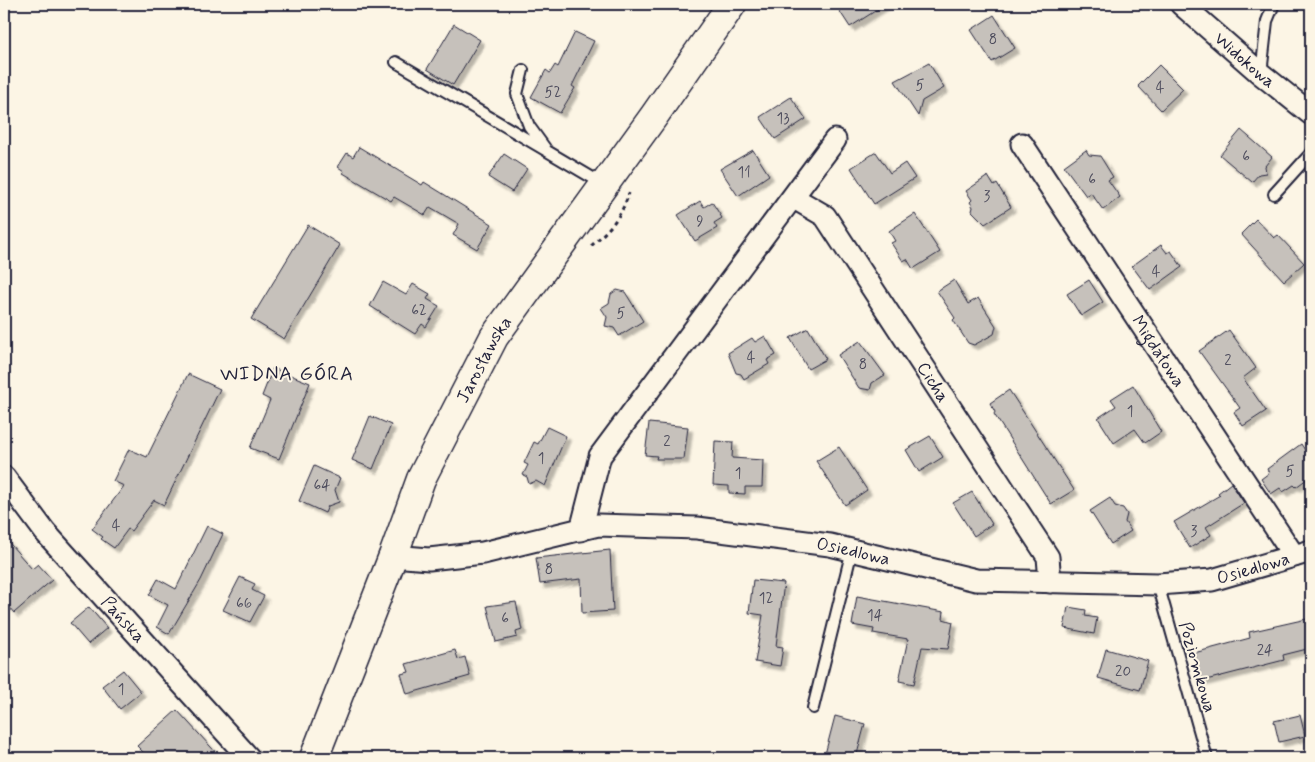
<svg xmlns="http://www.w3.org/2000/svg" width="1315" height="762" font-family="Mynerve,sans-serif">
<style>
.building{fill:#c6c1bb;stroke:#22223b;filter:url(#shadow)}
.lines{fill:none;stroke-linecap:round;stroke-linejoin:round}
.service-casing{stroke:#22223b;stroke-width:14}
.minor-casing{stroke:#22223b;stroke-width:25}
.secondary-casing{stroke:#22223b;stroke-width:31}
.path{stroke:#22223b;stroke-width:3;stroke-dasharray:4 4;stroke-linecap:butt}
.service{stroke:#fcf5e5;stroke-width:10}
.minor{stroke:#fcf5e5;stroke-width:21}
.secondary{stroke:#fcf5e5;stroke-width:28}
.labels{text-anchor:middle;stroke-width:4;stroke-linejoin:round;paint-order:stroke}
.number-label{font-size:15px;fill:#4b4a5b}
.street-label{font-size:18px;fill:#22223b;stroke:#fcf5e5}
.quarter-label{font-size:20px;letter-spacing:1px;fill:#22223b;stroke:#fcf5e5}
</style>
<defs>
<filter id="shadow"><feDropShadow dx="4.5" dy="4.5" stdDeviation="1" flood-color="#0004"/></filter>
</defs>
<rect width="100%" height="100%" fill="#fcf5e5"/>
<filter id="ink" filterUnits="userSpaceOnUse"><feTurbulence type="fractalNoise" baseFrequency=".02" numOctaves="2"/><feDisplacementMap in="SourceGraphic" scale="10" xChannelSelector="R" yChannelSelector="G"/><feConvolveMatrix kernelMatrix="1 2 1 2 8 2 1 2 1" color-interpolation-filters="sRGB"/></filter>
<g filter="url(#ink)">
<!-- building -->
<path class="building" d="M835,4H886L850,27Z
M994,15L1015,48L992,62L971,30Z
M454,24L480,40L453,85L427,69Z
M575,32L594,41L572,86L575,88L560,113L531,97L546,70L550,73L555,65L558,67Z
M929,63L944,88L922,101L918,116L895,81Z
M1159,65L1183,89L1161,110L1138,86Z
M791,97L806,119L775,139L760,117Z
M1241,130L1272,157L1265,166L1266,173L1259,174L1252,182L1220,155Z
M359,147L422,185L424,182L492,224L477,249L453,235L459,224L430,207L425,215L394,197L391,201L343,173L344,171L338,167L347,153L353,157Z
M753,150L769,175L738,196L720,169Z
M1086,150L1089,155L1100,156L1113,177L1108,180L1120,197L1103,210L1091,193L1086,196L1064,166Z
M876,152L890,173L905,163L915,178L874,204L851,168Z
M504,154L527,169L512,192L488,177Z
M988,176L994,186L997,184L1011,207L985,224L972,211L973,207L970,202L972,200L966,191Z
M700,201L704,207L712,202L722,218L714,223L717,228L695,241L678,215Z
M915,214L940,252L913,269L907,259L903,261L891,243L895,241L889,231Z
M1256,219L1274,238L1278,235L1304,263L1284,281L1241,234Z
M308,225L340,245L284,339L251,319Z
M1161,245L1167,253L1171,251L1182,267L1150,290L1132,266Z
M954,280L968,304L978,298L996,326L994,334L974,345L968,343L953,320L955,318L937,291Z
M1089,280L1103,302L1081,316L1067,294Z
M383,282L406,295L413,284L430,294L427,299L439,306L426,327L422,324L415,334L370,306Z
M617,290L625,292L643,321L619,336L614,328L605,326L607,317L601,308L609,303L611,294Z
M808,328L826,359L808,369L790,338Z
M1229,330L1256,368L1243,378L1266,411L1243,426L1234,412L1240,408L1199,351Z
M765,336L776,355L767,360L769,364L744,379L741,374L736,373L728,353L752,338L755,342Z
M860,341L885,375L872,383L870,390L859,388L838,355Z
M273,368L310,383L279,459L250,448L270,400L262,396Z
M188,374L220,389L164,505L154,500L131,531L128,529L114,548L101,539L103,537L92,529L124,486L113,481L129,449L147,457Z
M1133,385L1161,432L1145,443L1135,429L1114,443L1098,418L1116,406L1111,399Z
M1009,390L1074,490L1051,504L994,414L995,412L990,403Z
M370,416L391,425L373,469L352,460Z
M649,423L688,427L684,459H656L657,456L645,455Z
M547,427L566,436L545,486L536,481L529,484L527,477L523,475L528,465L524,463L534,442L538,444Z
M930,436L943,457L919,472L906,450Z
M715,441L733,442L732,458L763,460L762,487H745V494L729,493V486L713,485Z
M1301,444L1311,459V476L1296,487L1294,485L1283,492L1280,488L1271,494L1261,479L1269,473L1267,469Z
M839,447L867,490L845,505L816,461Z
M314,466L340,478L335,490L339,502L328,506L325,513L299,501Z
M1231,483L1244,503L1206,527L1211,535L1190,548L1174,522L1220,495L1218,493Z
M972,492L992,524L974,536L953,503Z
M1110,498L1115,506L1123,508L1127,514L1125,522L1131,531L1111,544L1090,511Z
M207,526L223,534L201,580L169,634L157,627L168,605L149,595L158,579L176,589Z
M4,537L32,569L38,564L52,580L14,613L4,601Z
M610,550L613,611L582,613L581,579L540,584L536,558Z
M240,577L255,584L252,590L264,596L250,622L223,610Z
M753,580L784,583L776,646L783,647L780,666L755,662L763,615L749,613Z
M857,596L944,612L943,619L953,622L948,649L922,647L914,684L899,681L908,639L873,633L874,629L852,625Z
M516,602L522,630L516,632L517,637L496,642L487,606Z
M89,607L107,628L88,644L70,623Z
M1068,607L1086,610L1085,616L1097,618L1094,634L1064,628Z
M1311,618V648L1283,655L1284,660L1202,681L1194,653L1250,638L1249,632Z
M1106,649L1148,661L1140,690L1098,678Z
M455,650L458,659L465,657L470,676L407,694L401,674L409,672L406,664Z
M123,670L141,692L120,709L102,686Z
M177,710L221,758H149L137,746Z
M1300,715L1305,736L1279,742L1274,721Z
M835,716L865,724L856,758H824Z"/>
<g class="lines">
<!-- service casing -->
<g class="service-casing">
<path id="service" d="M396,62L603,184
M523,70L517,94L529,126L545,148
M1261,74L1267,21L1274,4
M1274,194L1311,153
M1158,584L1207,758
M813,708L852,550"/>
</g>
<!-- minor casing -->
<g class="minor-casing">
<g id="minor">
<path id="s1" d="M1181,4L1261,74L1311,114"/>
<path id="s2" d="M1022,144L1294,556"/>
<path id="s3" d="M794,198L825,216L1048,557L1050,582"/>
<path id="s4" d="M4,477L45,532L249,758"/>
<path d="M581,530L600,456L835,140"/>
<path id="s5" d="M393,556L429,559L483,553L598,525L697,528L830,545L976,580L1158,584L1212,580L1311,551"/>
</g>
</g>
<!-- secondary casing -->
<g class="secondary-casing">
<g id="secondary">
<path id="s6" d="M314,758L393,556L421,479L494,337L654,116L732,4"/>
</g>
</g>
<!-- path -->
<path class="path" d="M4,16L11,4
M591,246C610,228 621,218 629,193"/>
<!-- service -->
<use href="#service" class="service"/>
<!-- minor -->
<use href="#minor" class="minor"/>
<!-- secondary -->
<use href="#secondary" class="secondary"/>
</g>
</g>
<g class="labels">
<!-- number labels -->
<g class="number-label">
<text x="993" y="44">8</text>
<text x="920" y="90">5</text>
<text x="1160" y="92">4</text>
<text x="553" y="97">52</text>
<text x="783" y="123">13</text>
<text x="1246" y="161">6</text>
<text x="744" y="177">11</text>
<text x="1092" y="184">6</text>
<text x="987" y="201">3</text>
<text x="700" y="226">9</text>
<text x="1156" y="276">4</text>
<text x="419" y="315">62</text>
<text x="621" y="318">5</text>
<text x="751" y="362">4</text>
<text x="1228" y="365">2</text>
<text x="863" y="369">8</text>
<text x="1130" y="416">1</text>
<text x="667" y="446">2</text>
<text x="541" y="463">1</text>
<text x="1290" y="476">5</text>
<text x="738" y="478">1</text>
<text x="322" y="490">64</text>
<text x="116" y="530">4</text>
<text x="1194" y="536">3</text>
<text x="549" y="574">8</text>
<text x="766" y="603">12</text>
<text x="244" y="608">66</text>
<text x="875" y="620">14</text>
<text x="505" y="623">6</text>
<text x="1265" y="655">24</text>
<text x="1123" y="676">20</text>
<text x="121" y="694">1</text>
</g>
<!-- street labels -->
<g class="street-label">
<text dy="6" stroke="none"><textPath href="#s1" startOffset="85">Widokowa</textPath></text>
<text dy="6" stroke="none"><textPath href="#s2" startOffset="248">Migdałowa</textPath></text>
<text dy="6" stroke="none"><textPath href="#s6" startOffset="434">Jarosławska</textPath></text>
<text dy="6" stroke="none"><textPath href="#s3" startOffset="234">Cicha</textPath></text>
<text dy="6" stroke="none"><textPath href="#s5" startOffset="466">Osiedlowa</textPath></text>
<text dy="6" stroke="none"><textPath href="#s5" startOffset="871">Osiedlowa</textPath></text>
<text dy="6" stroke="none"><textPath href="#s4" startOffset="186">Pańska</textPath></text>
<text transform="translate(1198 667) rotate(74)" y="6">Poziomkowa</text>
</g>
<!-- quarter labels -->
<g class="quarter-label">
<text x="287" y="380">WIDNA GÓRA</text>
</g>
</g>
<!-- margin -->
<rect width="1315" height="762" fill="none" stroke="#fcf5e5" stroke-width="20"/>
<rect x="10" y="10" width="1295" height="742" fill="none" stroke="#22223b" stroke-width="2" filter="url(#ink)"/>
</svg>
